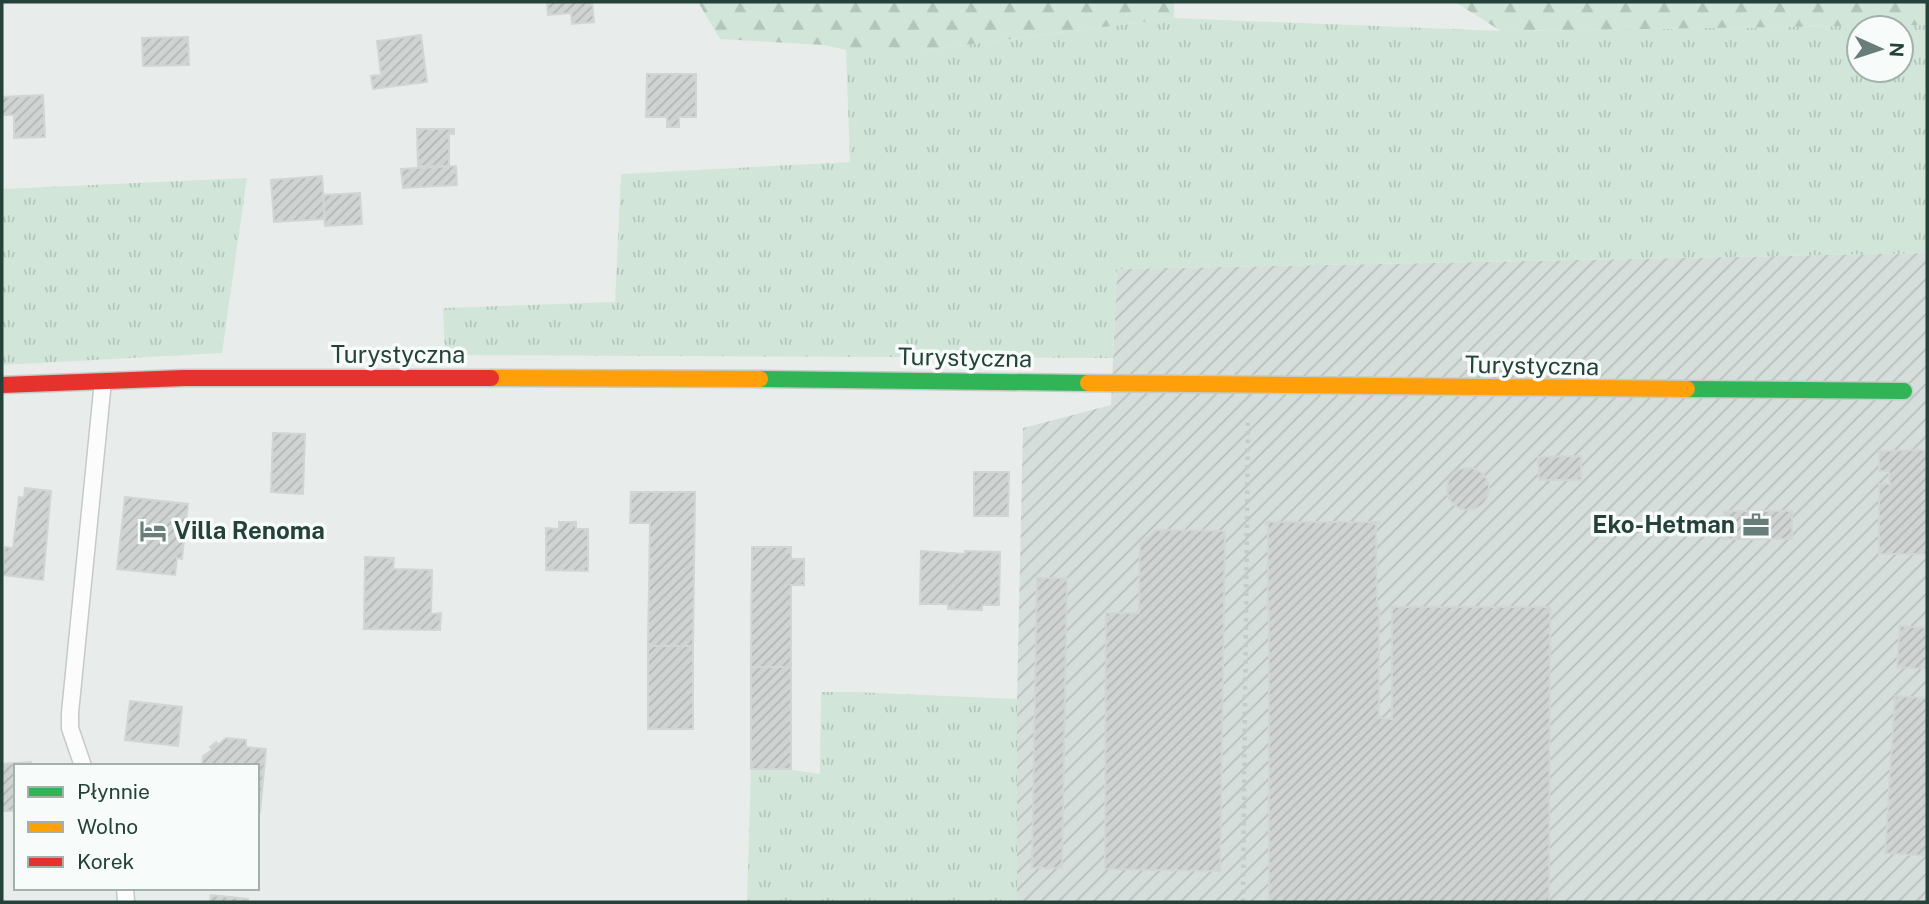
<svg xmlns="http://www.w3.org/2000/svg" width="1929" height="904" font-family="'Public Sans',sans-serif">
<style>
.industrial{fill:url(#industrial-furrows)}
.grass{fill:url(#grass-tufts);fill-rule:evenodd}
.forest{fill:url(#forest-firs)}
.building{fill:url(#building-hatch);stroke:#d1d6d4;stroke-width:2}
.lines{fill:none;stroke-linecap:round;stroke-linejoin:round}
.lane-casing{stroke:#c5cac8;stroke-width:19}
.fast-casing{stroke:#c3cbc8;stroke-width:19}
.slow-casing{stroke:#c3cbc8;stroke-width:19}
.jam-casing{stroke:#c3cbc8;stroke-width:19}
.path{stroke:#c3ccca;stroke-width:4.5;stroke-dasharray:3.5 5;stroke-linecap:butt}
.lane{stroke:#fcfcfc;stroke-width:16}
.fast{stroke:#30b455;stroke-width:16}
.slow{stroke:#ff9f0a;stroke-width:16}
.jam{stroke:#e5322d;stroke-width:16}
.labels{text-anchor:middle;stroke-width:7;stroke-linejoin:round;paint-order:stroke}
.street-label{font-size:24px;fill:#24423a;stroke:#f7fbf9}
.poi-label{font-size:24px;font-weight:bold;fill:#24423a;stroke:#f7fbf9;text-anchor:end}
</style>
<defs>
<pattern id="industrial-furrows" width="10" height="10" patternUnits="userSpaceOnUse" patternTransform="scale(1.75)"><rect width="10" height="10" fill="#d6dedb"/><path d="M-1 1l2-2M0 10L10 0M9 11l2-2" fill="none" stroke="#b8c0bd"/></pattern>
<pattern id="grass-tufts" width="24" height="20" patternUnits="userSpaceOnUse" patternTransform="scale(1.75)"><rect width="24" height="20" fill="#d1e6d8"/><path d="M3 7l-1-3M5 7V3M7 7l1-3M15 17l-1-3M17 17v-4M19 17l1-3" fill="none" stroke="#b3c6ba"/></pattern>
<pattern id="forest-firs" width="22" height="20" patternUnits="userSpaceOnUse" patternTransform="scale(1.75)"><rect width="22" height="20" fill="#d1e6d8"/><path d="M5 1l3.5 6h-7zM16 11l3.5 6h-7z" fill="#b3c6ba"/></pattern>
<pattern id="building-hatch" width="6" height="6" patternUnits="userSpaceOnUse" patternTransform="scale(1.75)"><rect width="6" height="6" fill="#cfd4d2"/><path d="M-1 1l2-2M0 6l6-6M5 7l2-2" fill="none" stroke="#b2b7b5"/></pattern>
</defs>
<rect width="100%" height="100%" fill="#e8edeb"/>
<!-- industrial -->
<path class="industrial" d="M1927,253V902H1017V699L1023,428L1111,405L1117,269Z"/>
<!-- grass -->
<path class="grass" d="M1174,18L1501,31L1927,25V253L1117,269L1113,358L445,355L443,308L615,302L621,174L850,162L846,50H925ZM1859,28H1901V70H1859Z
M247,178L222,353L2,365V189Z
M821,692H853L1017,699V902H747L751,764L820,774Z"/>
<!-- forest -->
<path class="forest" d="M698,2H1174V18L925,50H846L824,45L720,39Z
M1455,2H1927V25L1501,31Z"/>
<!-- building -->
<path class="building" d="M547,2H592L594,22L572,24L571,13L548,15Z
M421,35L427,82L373,89L371,76L381,75L377,41Z
M188,37L189,65L143,66L142,38Z
M647,74H696V117H679V127H667V117H646Z
M43,95L45,137L14,138V115H2V97Z
M417,129H454V134H449V166H418Z
M456,166L457,185L403,188L401,169Z
M322,176L325,219L274,222L271,180Z
M360,193L362,224L325,226L323,195Z
M273,433L305,434L303,494L271,492Z
M1927,450V554H1879V484H1890L1889,471H1879V451Z
M1581,456V480H1539L1538,457Z
M1447 489a21 21 0 1 1 42 0a21 21 0 1 1-42 0Z
M974,472H1009L1008,516H974Z
M25,488L51,491L43,580L2,575L5,547L13,548L19,497L24,498Z
M631,492H695L693,646H648L650,523H630Z
M125,497L188,504L182,559L177,558L175,575L117,569Z
M1724,511H1792V539H1723Z
M559,522H576V529H588V571L546,570V528L559,529Z
M1267,522H1380L1379,524H1376L1377,606H1379V718L1392,719V607H1550L1549,902H1269V608L1267,609L1266,606H1268V524H1266Z
M1156,530L1225,531L1220,871L1105,869L1106,613H1139L1140,545Z
M752,547H791V559H804V585H791V667H751Z
M921,551L965,554V551L1000,552L999,605H982V610L948,609V604H920Z
M365,557L394,558L393,569L432,570L431,614L441,613L440,630L364,629Z
M1037,578H1067L1062,868H1032Z
M1900,626L1927,628V669L1897,667Z
M648,646H693V729H648Z
M751,667H791V769H751Z
M1895,696L1927,698V856L1885,853Z
M130,701L182,707L178,746L125,740Z
M226,738L246,740V747L266,749L260,812H257V766H202L203,756L212,750L210,747L216,742L218,745Z
M31,762V766H16V811H2V764Z
M211,895L248,899V902H210Z"/>
<g class="lines">
<!-- lane casing -->
<g class="lane-casing">
<path id="lane" d="M83,766L70,728V713L103,381
M125,888L126,902"/>
</g>
<!-- fast casing -->
<g class="fast-casing">
<path id="fast" d="M760,379L1088,383
M1687,389L1904,391"/>
</g>
<!-- slow casing -->
<g class="slow-casing">
<path id="slow" d="M491,378L760,379
M1088,383L1687,389"/>
</g>
<!-- jam casing -->
<g class="jam-casing">
<path id="jam" d="M2,385L184,378H491"/>
</g>
<!-- path -->
<path class="path" d="M1243,902L1248,419"/>
<!-- lane -->
<use href="#lane" class="lane"/>
<!-- fast -->
<use href="#fast" class="fast"/>
<!-- slow -->
<use href="#slow" class="slow"/>
<!-- jam -->
<use href="#jam" class="jam"/>
</g>
<!-- icons -->
<defs>
<g id="office-bare" transform="scale(2.1)"><path d="M-6-3h4V-5.5h4V-3h4V5H-6ZM-1-4.5V-3h2v-1.5ZM-6 0V1H6V0Z" fill="#697e78" stroke="#f7fbf9" stroke-width="2.5" paint-order="stroke"/></g>
<g id="hotel-bare" transform="scale(2.1)"><path d="M-6-4.5h1.5V1H6V5H4.5V3h-9V5H-6ZM-4 0a1.8 1.8 0 1 1 3.6 0ZM.5 0V-2.5h3Q6-2.5 6 0Z" fill="#697e78" stroke="#f7fbf9" stroke-width="2.5" paint-order="stroke"/></g>
</defs>
<g fill-rule="evenodd">
<use href="#office-bare" x="1756" y="525"/>
<use href="#hotel-bare" x="153" y="531"/>
</g>
<g class="labels">
<!-- street labels -->
<g class="street-label">
<text x="398" y="363">Turystyczna</text>
<text transform="translate(965 358) rotate(1)" y="8">Turystyczna</text>
<text transform="translate(1532 366) rotate(1)" y="8">Turystyczna</text>
</g>
<!-- poi labels -->
<g class="poi-label">
<text x="1735" y="533">Eko-Hetman</text>
<text x="174" y="539" text-anchor="start">Villa Renoma</text>
</g>
</g>
<!-- border -->
<rect width="1929" height="904" fill="none" stroke="#24423a" stroke-width="7"/>
<!-- legend -->
<rect x="14" y="764" width="245" height="126" fill="#f7fbf9" stroke="#a3b1ad" stroke-width="2"/>
<rect x="28" y="787" width="35" height="10" fill="#30b455" stroke="#a3b1ad" stroke-width="2"/>
<text x="77" y="799" font-size="21" fill="#24423a">Płynnie</text>
<rect x="28" y="822" width="35" height="10" fill="#ff9f0a" stroke="#a3b1ad" stroke-width="2"/>
<text x="77" y="834" font-size="21" fill="#24423a">Wolno</text>
<rect x="28" y="857" width="35" height="10" fill="#e5322d" stroke="#a3b1ad" stroke-width="2"/>
<text x="77" y="869" font-size="21" fill="#24423a">Korek</text>
<!-- north arrow -->
<g transform="translate(1880 49) rotate(93)"><circle r="33" fill="#f7fbf9" stroke="#a3b1ad" stroke-width="2"/>
<path d="M0-5L12 26L0 18L-12 26Z" fill="#697e78"/>
<text y="-10" font-size="19" font-weight="bold" text-anchor="middle" fill="#24423a">N</text>
</g>
</svg>
